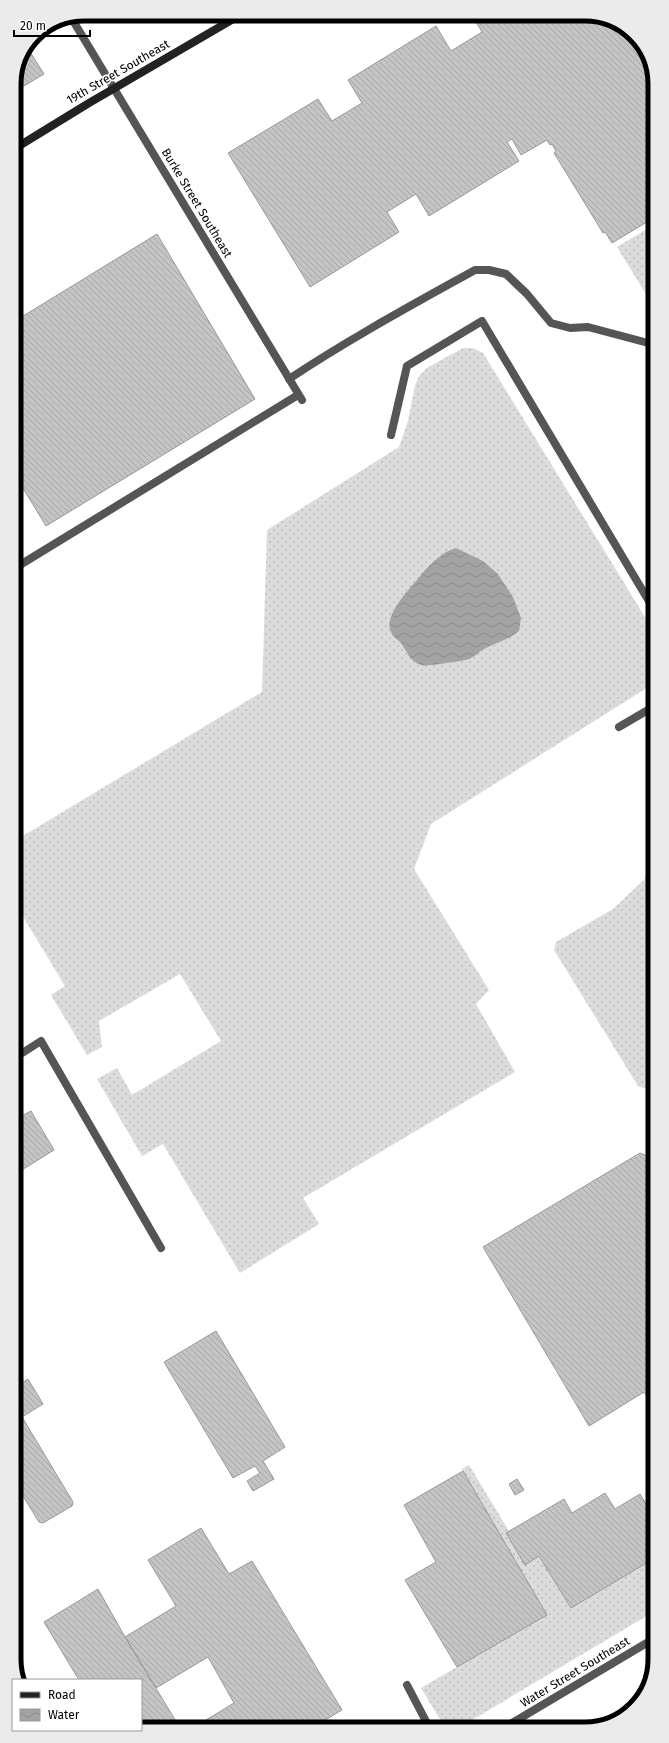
<svg xmlns="http://www.w3.org/2000/svg" width="669" height="1743" font-family="'Fira Sans',sans-serif">
<style>
.grass{fill:url(#grass-dots)}
.water{fill:url(#water-waves)}
.building{fill:url(#building-back-hatch);stroke:#999}
.lines{fill:none;stroke-linecap:round;stroke-linejoin:round}
.service{stroke:#555;stroke-width:8}
.minor{stroke:#555;stroke-width:8}
.secondary{stroke:#222;stroke-width:8}
.labels{text-anchor:middle;stroke-width:3.5;stroke-linejoin:round;paint-order:stroke}
.street-label{font-size:12px;fill:#000;stroke:#fff}
.rim{fill:none;stroke:#000;stroke-width:5}
</style>
<defs>
<pattern id="grass-dots" width="8" height="8" patternUnits="userSpaceOnUse"><rect width="8" height="8" fill="#dcdcdc"/><path d="M2 2h.1M6 6h.1" fill="none" stroke="#bbb" stroke-width="1.8" stroke-linecap="round"/></pattern>
<pattern id="water-waves" width="16" height="10" patternUnits="userSpaceOnUse"><rect width="16" height="10" fill="#a3a3a3"/><path d="M0 5q4-4 8 0t8 0" fill="none" stroke="#8b8b8b"/></pattern>
<pattern id="building-back-hatch" width="6" height="6" patternUnits="userSpaceOnUse"><rect width="6" height="6" fill="#c4c4c4"/><path d="M-1 5l2 2M0 0l6 6M5-1l2 2" fill="none" stroke="#a7a7a7"/></pattern>
</defs>
<rect width="100%" height="100%" fill="#fff"/>
<!-- grass -->
<path class="grass" d="M652,226V298L649,299L617,247Z
M463,348H473L483,353L653,630V684L431,824L414,869L489,990L476,1004L515,1072L303,1198L319,1224L240,1273L163,1144L142,1156L97,1079L117,1068L132,1095L221,1041L180,974L99,1021L102,1047L87,1055L51,995L65,986L16,905V840L262,692L267,530L399,447L408,421L415,386L419,376L427,368Z
M653,733V788L646,755L651,735Z
M653,843L654,1092L638,1086L554,950L556,942L613,909L645,879Z
M469,1465L509,1531L506,1534L525,1564L539,1556L571,1608L655,1558V1611L462,1726H444L421,1688L546,1615L463,1471L462,1469Z"/>
<!-- water -->
<path class="water" d="M456,548L483,561L498,574L513,597L521,618L519,631C508,640 496,643 484,649C479,652 474,657 469,659C464,661 424,667 421,665C410,661 407,652 401,643C398,640 392,636 391,632C383,617 408,590 417,580C427,567 441,552 456,548Z"/>
<!-- building -->
<path class="building" d="M590,14L628,29L651,62L652,219L612,243L605,232L603,233L554,153L556,151L552,144L550,145L547,140L521,155L512,139L507,142L519,161L429,216L416,194L387,212L399,232L310,287L228,153L318,99L332,121L362,103L348,80L436,26L451,51L482,32L472,15Z
M28,48L32,55L22,61Z
M32,55L44,74L14,92V79L22,61Z
M157,234L255,399L46,526L15,475V321Z
M31,1111L54,1150L17,1173L16,1119Z
M640,1153L654,1159V1408L644,1392L589,1426L483,1247Z
M216,1331L285,1447L263,1461L274,1479L253,1491L247,1481L260,1473L255,1466L233,1478L164,1362Z
M28,1379L43,1404L22,1417L73,1502L72,1506L43,1523L39,1522L17,1486V1386Z
M463,1471L547,1615L457,1667L405,1580L436,1562L404,1505Z
M517,1479L524,1490L515,1495L509,1484Z
M605,1493L615,1509L640,1494L648,1507L655,1503V1558L571,1608L539,1556L525,1565L506,1533L564,1499L572,1513Z
M201,1528L229,1574L252,1561L342,1710L320,1723L322,1727L193,1728L234,1703L208,1657L156,1688L125,1637L176,1606L148,1560Z
M98,1589L125,1637L180,1728H141V1680H79L44,1622Z"/>
<g class="lines">
<!-- service -->
<path class="service" d="M289,379C349,339 412,305 475,270H489L506,274L527,294L551,323L570,328L588,327L652,344
M391,435L407,366L482,321L653,608
M15,568L298,395
M619,727L653,707
M16,1057L41,1041L161,1248
M407,1685L429,1727
M507,1726L655,1638"/>
<!-- minor -->
<path class="minor" d="M72,19L302,400
M15,574L19,582"/>
<!-- secondary -->
<path class="secondary" d="M14,149L89,103L235,18"/>
</g>
<g class="labels">
<!-- street labels -->
<g class="street-label">
<text transform="translate(118 72) rotate(-30)" y="4">19th Street Southeast</text>
<text transform="translate(197 203) rotate(59)" y="4">Burke Street Southeast</text>
<text transform="translate(575 1672) rotate(-31)" y="4">Water Street Southeast</text>
</g>
</g>
<!-- crop -->
<path d="M0 0H669V1743H0ZM84 21H585A63 63 0 0 1 648 84V1659A63 63 0 0 1 585 1722H84A63 63 0 0 1 21 1659V84A63 63 0 0 1 84 21Z" fill="#ebebeb" fill-rule="evenodd"/>
<path class="rim" d="M84 21H585A63 63 0 0 1 648 84V1659A63 63 0 0 1 585 1722H84A63 63 0 0 1 21 1659V84A63 63 0 0 1 84 21Z"/>
<!-- legend -->
<rect x="12" y="1679" width="130" height="52" fill="#ffffff" stroke="#999999"/>
<rect x="20" y="1692" width="20" height="6" fill="#222222" stroke="#999999"/>
<text x="48" y="1699" font-size="12" fill="#000000">Road</text>
<rect x="20" y="1709" width="20" height="12" fill="url(#water-waves)" stroke="#999999"/>
<text x="48" y="1719" font-size="12" fill="#000000">Water</text>
<!-- scale -->
<path d="M14 30v6h76v-6" fill="none" stroke="#000000" stroke-width="2"/>
<text x="20" y="30" font-size="12" fill="#000000" stroke="#ffffff" stroke-width="3" paint-order="stroke">20 m</text>
</svg>
